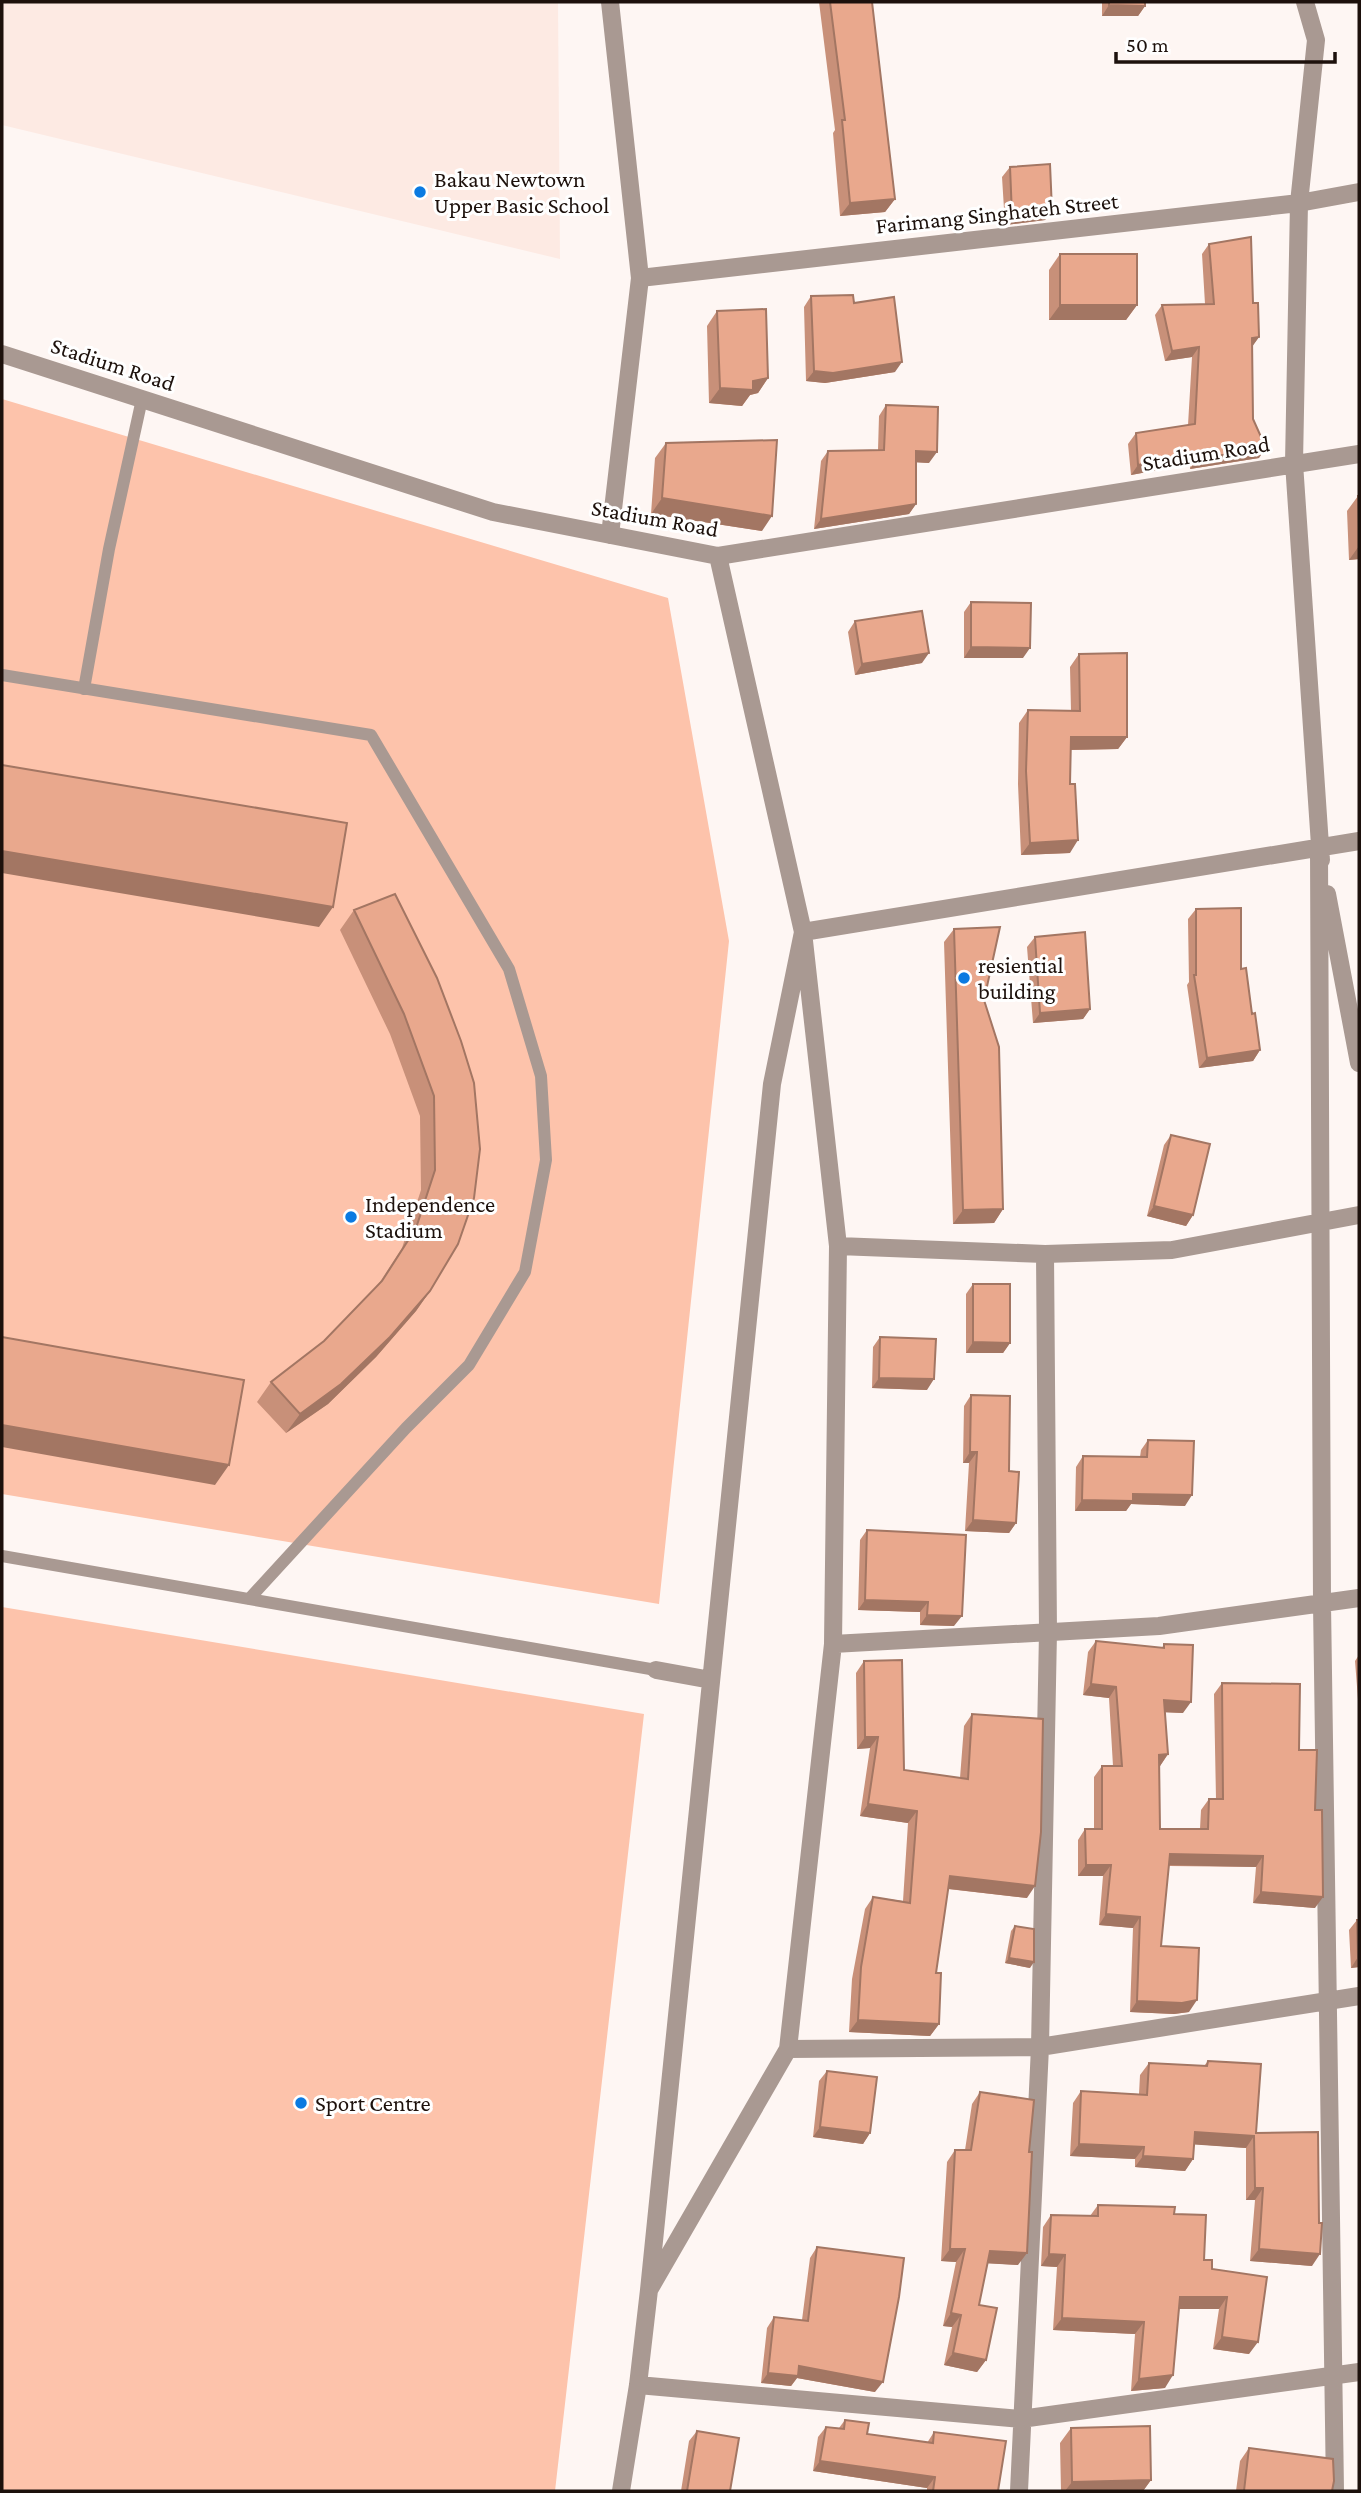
<svg xmlns="http://www.w3.org/2000/svg" width="1361" height="2493" font-family="'Crimson Pro',serif">
<style>
.built{fill:#fdeae3}
.green{fill:#fdc3ab}
.lines{fill:none;stroke-linecap:round;stroke-linejoin:round}
.lane{stroke:#a99992;stroke-width:12}
.street{stroke:#a99992;stroke-width:18}
.wall{fill:#c89079}
.shaded-wall{fill:#a37663}
.building{fill:#e9a88d;stroke:#a37663;stroke-width:2}
.poi-dot{fill:#0b7ae1;stroke:#fff;stroke-width:2.5}
.labels{text-anchor:middle;stroke-width:6;stroke-linejoin:round;paint-order:stroke}
.poi-label{font-size:23px;fill:#1d110c;stroke:#fff;text-anchor:start}
.street-label{font-size:23px;fill:#1d110c;stroke:#fff}
</style>
<rect width="100%" height="100%" fill="#fef6f3"/>
<!-- built -->
<path class="built" d="M2,2H558L560,259L2,125Z"/>
<!-- green -->
<path class="green" d="M2,399L668,598L729,941L659,1604L2,1494Z
M2,1607L644,1714L555,2491H2Z"/>
<g class="lines">
<!-- lane -->
<path class="lane" d="M2,675L371,735L509,969L541,1076L546,1160L525,1272L469,1365L406,1428L249,1599
M84,689L109,549L142,399
M2,1556L656,1670"/>
<!-- street -->
<path class="street" d="M610,2L640,278L610,535
M1305,2L1316,40L1299,203L1294,463L1321,860
M640,278L1299,203L1359,192
M2,354L493,512L718,556L1359,454
M1319,849L1322,1604L1335,2491
M1327,894L1359,1063
M838,1246L1045,1254L1172,1250L1359,1215
M833,1644L1159,1626L1359,1598
M656,1670L711,1680
M788,2049L1040,2047L1359,1996
M649,2290L788,2049L833,1644L838,1246L803,932L1359,841
M638,2385L1021,2419L1359,2372
M621,2491L638,2385L649,2290L772,1084L803,932L718,556
M1019,2491L1040,2047L1048,1632L1045,1254"/>
</g>
<!-- wall -->
<path class="wall" d="M819,2H872L895,199L885,212L840,216L833,133L835,130Z
M1102,2H1145V6L1138,16H1102Z
M1010,167L1052,210L1045,220L1005,225L1002,177Z
M1209,244L1253,303L1259,337L1252,346L1253,419L1259,458L1190,469V464L1131,475L1128,444L1136,433L1188,425L1192,357L1165,361L1155,315L1162,305L1205,304L1202,254Z
M1060,254L1137,305L1126,320H1049V270Z
M811,296L854,303L895,372L825,383L806,381L804,307Z
M717,311L768,378L758,393L750,395L742,406L709,403L707,326Z
M886,405L929,463L916,462V504L909,514L814,529L821,461L828,451L878,450L879,416Z
M666,443L762,531L651,514L655,458Z
M1358,496H1359V559L1349,560L1347,511Z
M971,602L1023,658H964V612Z
M855,621L922,663L855,675L848,632Z
M1079,654L1127,737L1118,749L1071,750L1070,853L1021,855L1018,784L1019,723L1028,710L1071,711L1070,667Z
M1196,909L1241,969L1260,1050L1253,1061L1199,1068L1187,985L1189,982L1188,919Z
M354,910L461,1041L430,1291L416,1311L376,1357L328,1404L286,1433L257,1402L271,1382L324,1341L378,1285L402,1248L421,1190L420,1116L390,1034L340,930Z
M954,929L984,1000L1003,1209L994,1223L953,1224L944,942Z
M1035,937L1090,1009L1083,1019L1033,1023L1027,947Z
M1171,1135L1193,1215L1186,1226L1147,1216L1164,1145Z
M973,1284L1010,1343L1003,1353H966V1294Z
M880,1337L927,1390L872,1388L873,1347Z
M971,1395L1016,1523L1009,1533L965,1531L969,1463H963L964,1406Z
M1148,1440L1185,1506L1131,1504L1126,1511H1075L1076,1467L1083,1456L1140,1457L1141,1450Z
M867,1530L954,1626L920,1625V1612L858,1610L860,1540Z
M1096,1641L1162,1648L1164,1644L1183,1713L1165,1712L1168,1754L1160,1766H1159L1160,1829H1200L1201,1810L1209,1799H1216L1214,1694L1222,1683L1299,1750L1315,1810V1908L1253,1903L1256,1867L1169,1866L1161,1946L1189,2012L1174,2014L1130,2012L1133,1928L1099,1925L1103,1876H1078V1840L1085,1829H1094V1777L1102,1766H1113L1109,1698L1083,1695L1088,1652Z
M1359,1655V1712L1355,1661Z
M864,1661L904,1770L960,1778L964,1726L972,1714L1027,1898L948,1889L936,1973L939,2024L930,2036L849,2032L852,1979L865,1909L873,1897L903,1901L908,1823L860,1816L870,1748L857,1749L856,1673Z
M1357,1920H1359V1967L1351,1968L1349,1930Z
M1015,1926L1030,1968L1005,1963L1011,1931Z
M1208,2061L1256,2133L1312,2266L1250,2261L1255,2200H1246V2148L1194,2144L1193,2159L1185,2171L1135,2167V2159L1070,2156L1073,2103L1081,2091L1139,2094L1140,2075L1149,2063L1204,2066Z
M827,2071L870,2133L863,2144L813,2137L819,2081Z
M980,2092L1018,2265L987,2263L979,2305L986,2360L977,2372L944,2365L952,2327L943,2326L956,2262L941,2261L947,2162L955,2150H965L972,2104Z
M1098,2205L1174,2214L1204,2260L1212,2269L1267,2277L1249,2354L1213,2349L1219,2309H1179L1165,2388L1131,2391L1135,2334L1053,2330L1057,2267L1041,2266L1043,2227L1051,2215L1090,2216Z
M817,2247L875,2392L797,2378L791,2386L761,2383L767,2328L774,2317L802,2320L810,2258Z
M845,2420L867,2434L927,2443L934,2432L998,2491H927V2488L813,2471L818,2437L826,2427L839,2428Z
M1071,2428L1151,2480L1143,2491H1061L1060,2443Z
M697,2431L730,2491H681L689,2441Z
M1249,2448L1332,2491H1236L1240,2461Z"/>
<!-- shaded-wall -->
<path class="shaded-wall" d="M1109,5L1145,6L1138,16H1102Z
M895,199L885,212L840,216L850,203Z
M1052,210L1045,220L1005,225L1012,215Z
M1060,305H1137L1126,320H1049Z
M1259,337L1252,347V338Z
M1199,347L1192,357L1165,361L1172,351Z
M902,362L895,372L825,383L806,381L814,371Z
M768,378L758,393L750,395L742,406L709,403L720,388Z
M1266,448L1259,458L1190,469L1198,459Z
M916,451L937,452L929,463L909,462Z
M1198,454L1190,464L1131,475L1138,465Z
M662,498L772,516L762,531L651,514Z
M916,504L909,514L814,529L821,519Z
M1359,546V559L1349,560Z
M971,647L1030,648L1023,658H964Z
M929,653L922,663L855,675L862,664Z
M1071,737H1127L1118,749L1062,750Z
M1078,840L1070,853L1021,855L1030,843Z
M2,851L333,907L319,927L2,873Z
M1090,1009L1083,1019L1033,1023L1040,1013Z
M1260,1050L1253,1061L1199,1068L1207,1058Z
M1154,1206L1193,1215L1186,1226L1147,1216Z
M1003,1209L994,1223L953,1224L963,1210Z
M430,1291L416,1311L376,1357L328,1404L286,1433L300,1414Z
M973,1342L1010,1343L1003,1353H966Z
M879,1378L934,1379L927,1390L872,1388Z
M2,1425L229,1465L215,1485L2,1447Z
M970,1452H977L969,1463H963Z
M1133,1494L1192,1495L1185,1506L1131,1504L1126,1511H1075L1082,1500Z
M973,1520L1016,1523L1009,1533L965,1531Z
M865,1600L928,1602L920,1612L858,1610Z
M927,1615L962,1616L954,1626L920,1625Z
M1091,1684L1116,1687L1109,1698L1083,1695Z
M1164,1700L1191,1702L1183,1713L1157,1712Z
M865,1737H878L870,1748L857,1749Z
M1168,1754L1160,1766H1151L1159,1755Z
M868,1804L917,1811L908,1823L860,1816Z
M1170,1854L1263,1856L1256,1867L1162,1865Z
M1086,1865H1111L1103,1876H1078Z
M950,1876L1035,1886L1027,1898L941,1888Z
M1261,1892L1323,1897L1315,1908L1253,1903Z
M1106,1914L1140,1917L1133,1928L1099,1925Z
M1358,1957H1359V1967L1351,1968Z
M1009,1958L1034,1962L1030,1968L1005,1963Z
M1197,2000L1189,2012L1174,2014L1130,2012L1137,2001Z
M858,2020L939,2024L930,2036L849,2032Z
M820,2127L870,2133L863,2144L813,2137Z
M1195,2132L1254,2136L1246,2148L1187,2144Z
M1079,2144L1144,2147L1135,2159L1070,2156Z
M1143,2156L1193,2159L1185,2171L1135,2167Z
M1255,2188H1263L1255,2200H1246Z
M950,2249H965L956,2262L941,2261Z
M1259,2249L1320,2254L1312,2266L1250,2261Z
M990,2251L1027,2253L1018,2265L981,2263Z
M1049,2254L1065,2255L1057,2267L1041,2266Z
M1180,2297H1227L1219,2309H1171Z
M951,2313L961,2315L952,2327L943,2326Z
M1062,2318L1144,2322L1135,2334L1053,2330Z
M1222,2337L1258,2342L1249,2354L1213,2349Z
M953,2353L986,2360L977,2372L944,2365Z
M799,2366L883,2382L875,2392L797,2378L791,2386L761,2383L768,2373Z
M1173,2375L1165,2388L1131,2391L1139,2379Z
M820,2461L935,2477L927,2488L813,2471Z
M1151,2480L1143,2491H1065L1072,2482Z"/>
<!-- building -->
<path class="building" d="M830,2H872L895,199L850,203L842,120H845Z
M1109,2H1145V6L1109,5Z
M1050,164L1052,210L1012,215L1010,167Z
M1251,237L1253,303H1258L1259,337L1252,338L1253,419L1266,448L1198,459V454L1138,465L1136,433L1195,424L1199,347L1172,351L1162,305L1214,304L1209,244Z
M1060,254H1137V305H1060Z
M853,295L854,303L894,297L902,362L833,373L814,371L811,296Z
M766,309L768,378L753,381V390L720,388L717,311Z
M886,405L938,407L937,452L916,451V504L821,519L828,451L884,450Z
M777,440L772,516L662,498L666,443Z
M1358,496H1359V528Z
M971,602L1031,603L1030,648L971,647Z
M922,611L929,653L862,664L855,621Z
M1127,653V737H1071L1070,784H1075L1078,840L1030,843L1026,771L1028,710L1080,711L1079,654Z
M2,765L347,823L333,907L2,851Z
M395,894L437,978L461,1041L474,1083L480,1149L474,1198L458,1244L430,1291L390,1337L341,1384L300,1414L271,1382L324,1341L382,1281L416,1228L435,1170L434,1096L404,1014L354,910Z
M1241,908V969L1246,968L1252,1014L1255,1013L1260,1050L1207,1058L1194,975H1196V909Z
M1000,927L984,1000L999,1047L1003,1209L963,1210L954,929Z
M1085,932L1090,1009L1040,1013L1035,937Z
M1171,1135L1210,1144L1193,1215L1154,1206Z
M973,1284H1010V1343L973,1342Z
M2,1337L244,1380L229,1465L2,1425Z
M880,1337L936,1339L934,1379L879,1378Z
M971,1395L1010,1396L1009,1471L1019,1472L1016,1523L973,1520L977,1452H970Z
M1148,1440L1194,1441L1192,1495L1133,1494V1501L1082,1500L1083,1456L1147,1457Z
M867,1530L966,1535L962,1616L927,1615L928,1602L865,1600Z
M1096,1641L1164,1648V1644L1193,1645L1191,1702L1164,1700L1168,1754L1159,1755L1160,1829H1208L1209,1799H1223L1222,1683L1300,1684L1299,1750H1317L1315,1810H1322L1323,1897L1261,1892L1263,1856L1170,1854L1161,1946L1199,1948L1197,2000L1182,2003L1137,2001L1140,1917L1106,1914L1111,1865H1086L1085,1829H1102V1766H1122L1116,1687L1091,1684Z
M902,1660L904,1770L968,1779L972,1714L1043,1719L1041,1832L1035,1886L950,1876L936,1973H941L939,2024L858,2020L861,1967L873,1897L910,1903L917,1811L868,1804L878,1737H865L864,1661Z
M1357,1920H1359V1957H1358Z
M1015,1926L1034,1929V1962L1009,1958Z
M1208,2061L1261,2064L1256,2133L1318,2132L1319,2223H1322L1320,2254L1259,2249L1263,2188H1255L1254,2136L1195,2132L1193,2159L1143,2156L1144,2147L1079,2144L1081,2091L1147,2095L1149,2063L1207,2066Z
M827,2071L877,2077L870,2133L820,2127Z
M980,2092L1034,2100L1029,2152H1032L1027,2253L990,2251L979,2305L997,2308L986,2360L953,2353L961,2315L951,2313L965,2249H950L955,2150H971Z
M1098,2205L1175,2207L1174,2214L1206,2215L1204,2260H1212V2269L1267,2277L1258,2342L1222,2337L1227,2297H1180L1173,2375L1139,2379L1144,2322L1062,2318L1065,2255L1049,2254L1051,2215L1098,2216Z
M817,2247L904,2258L899,2297L883,2382L799,2366L798,2376L768,2373L774,2317L808,2321Z
M845,2420L869,2423L867,2434L933,2443L934,2432L1006,2441L998,2491H933L935,2477L820,2461L826,2427L844,2429Z
M1150,2426L1151,2480L1072,2482L1071,2428Z
M697,2431L739,2438L730,2491H687Z
M1249,2448L1333,2459L1334,2481L1332,2491H1244Z"/>
<!-- markers -->
<g class="poi-dot">
<circle cx="420" cy="192" r="7"/>
<circle cx="964" cy="978" r="7"/>
<circle cx="351" cy="1217" r="7"/>
<circle cx="301" cy="2103" r="7"/>
</g>
<g class="labels">
<!-- poi labels -->
<g class="poi-label">
<text x="434" y="187">Bakau Newtown<tspan x="434" dy="26">Upper Basic School</tspan></text>
<text x="978" y="973">resiential<tspan x="978" dy="26">building</tspan></text>
<text x="365" y="1212">Independence<tspan x="365" dy="26">Stadium</tspan></text>
<text x="315" y="2111">Sport Centre</text>
</g>
<!-- street labels -->
<g class="street-label">
<text transform="translate(997 213) rotate(-6)" y="8">Farimang Singhateh Street</text>
<text transform="translate(113 364) rotate(18)" y="8">Stadium Road</text>
<text transform="translate(1206 453) rotate(-9)" y="8">Stadium Road</text>
<text transform="translate(655 518) rotate(10)" y="8">Stadium Road</text>
</g>
</g>
<!-- border -->
<rect width="1361" height="2493" fill="none" stroke="#1d110c" stroke-width="7"/>
<!-- scale -->
<path d="M1116 52v10h219v-10" fill="none" stroke="#1d110c" stroke-width="3.5"/>
<text x="1126" y="52" font-size="21" fill="#1d110c" stroke="#ffffff" stroke-width="5" paint-order="stroke">50 m</text>
</svg>
